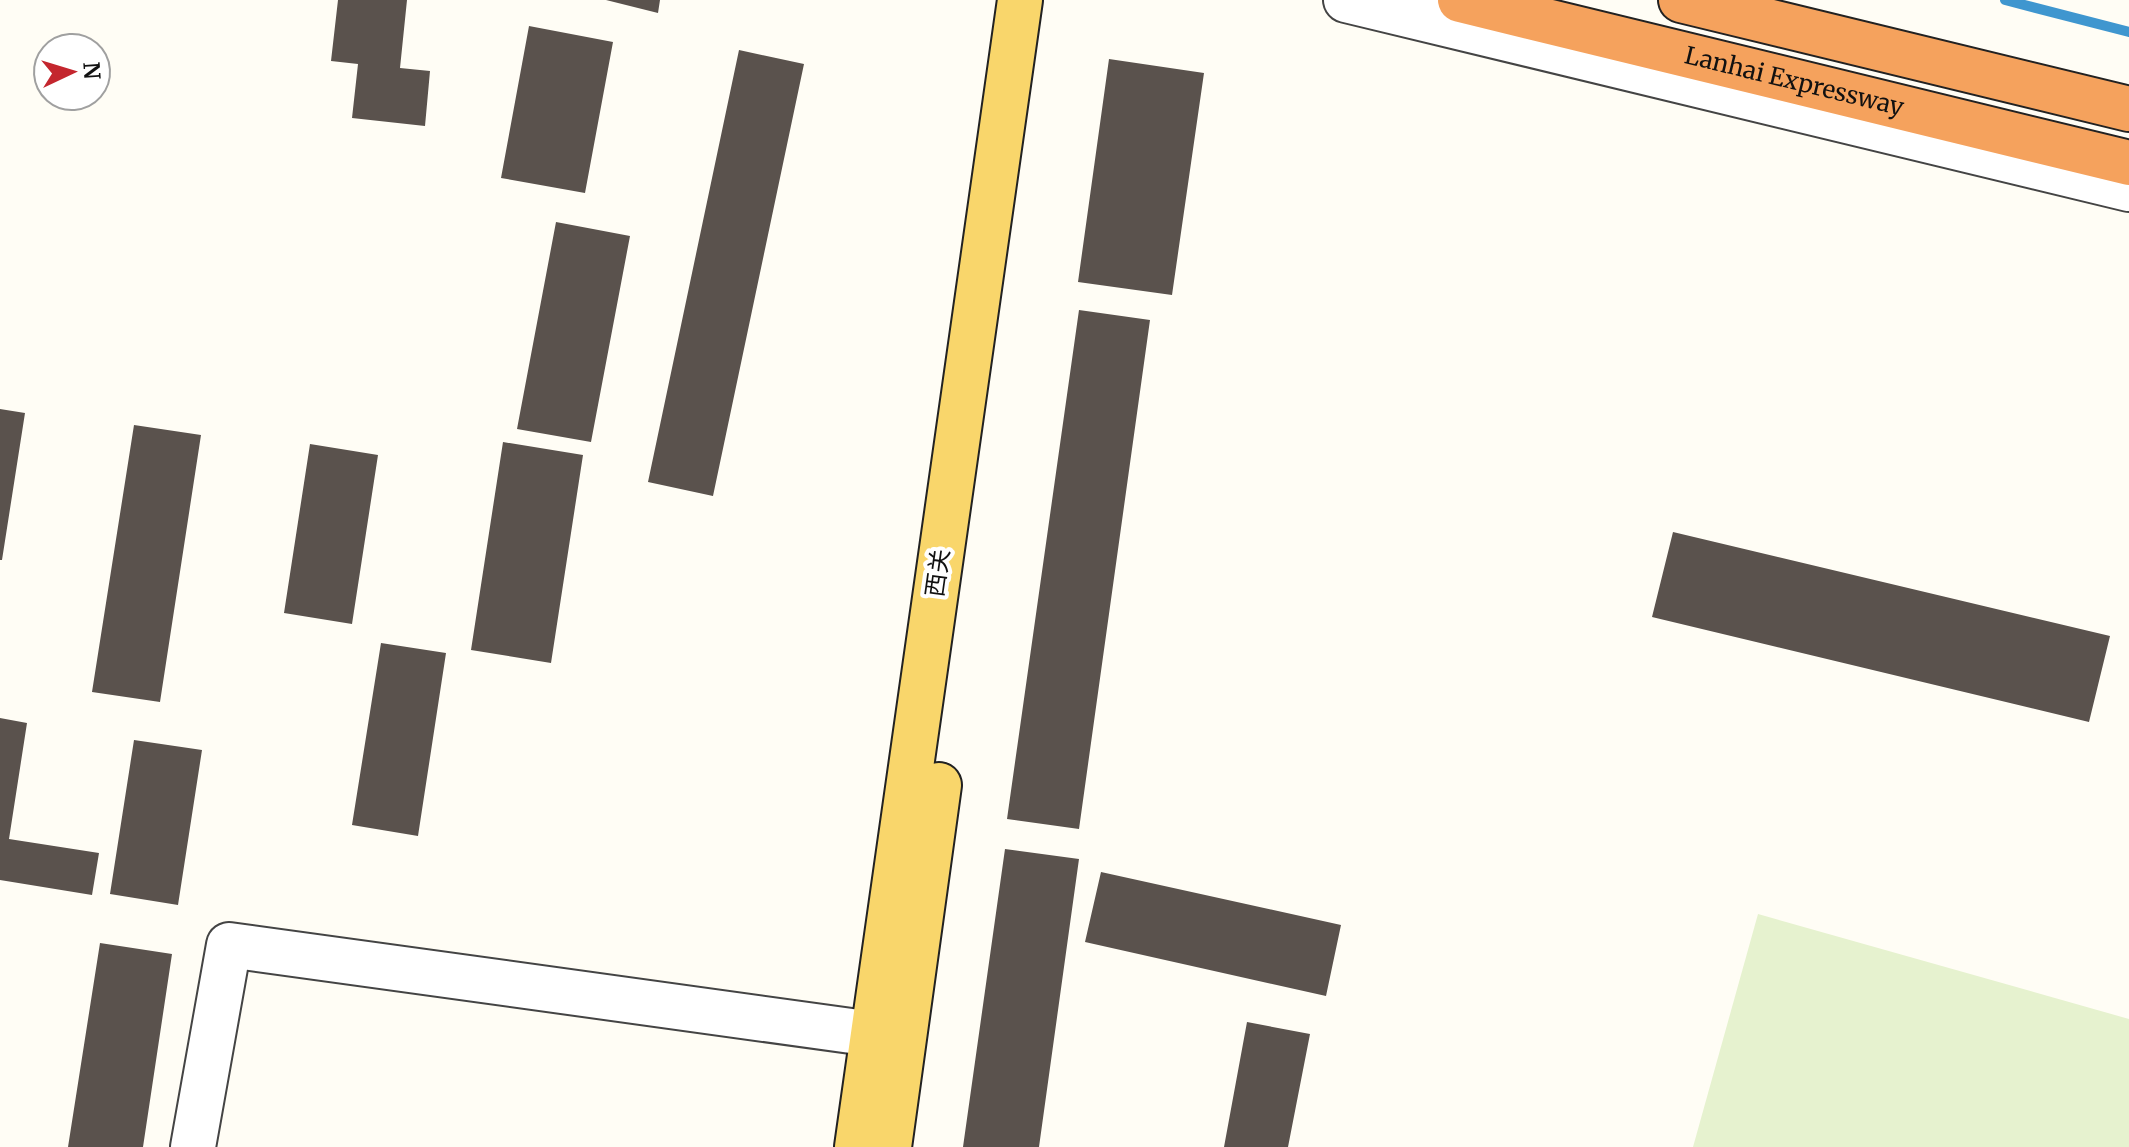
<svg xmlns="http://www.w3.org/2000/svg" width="2129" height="1147" font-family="Merriweather,'Noto Sans SC',serif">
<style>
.pitch{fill:#e6f2cf}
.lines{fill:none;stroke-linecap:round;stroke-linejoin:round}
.stream{stroke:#3f96cf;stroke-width:10}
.building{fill:#5a524d}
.minor-casing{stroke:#444;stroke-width:48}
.major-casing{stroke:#222;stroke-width:48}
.highway-casing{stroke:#222;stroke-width:48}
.minor{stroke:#fff;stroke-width:44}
.major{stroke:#f9d66b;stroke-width:44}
.highway{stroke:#f5a25d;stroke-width:44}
.labels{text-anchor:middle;stroke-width:8;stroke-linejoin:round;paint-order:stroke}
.street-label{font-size:24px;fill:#111;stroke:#fff}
</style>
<rect width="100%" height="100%" fill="#fffdf5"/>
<!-- pitch -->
<path class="pitch" d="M1758,914L2129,1019V1147H1693Z"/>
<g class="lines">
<!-- stream -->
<path class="stream" d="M2005,0L2129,32"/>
</g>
<!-- building -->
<path class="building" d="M338,0H407L400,68L430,71L425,126L352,118L358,64L331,61Z
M606,0H660L658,13Z
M529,26L613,42L585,193L501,178Z
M739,50L804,64L713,496L648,482Z
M1109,59L1204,73L1172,295L1078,282Z
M556,222L630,236L591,442L517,429Z
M1079,310L1150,320L1079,829L1007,819Z
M0,409L25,413L2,560H0Z
M134,425L201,435L160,702L92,692Z
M503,442L583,455L551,663L471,650Z
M310,444L378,455L352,624L284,613Z
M1673,532L2110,636L2089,722L1652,617Z
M381,643L446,653L418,836L352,825Z
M0,718L27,723L9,839L99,853L92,895L0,880Z
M134,740L202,750L178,905L110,894Z
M1005,849L1079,859L1039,1147H963Z
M1101,872L1341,925L1326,996L1085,942Z
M100,943L172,954L143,1147H68Z
M1247,1022L1310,1034L1288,1147H1224Z"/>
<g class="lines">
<!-- minor casing -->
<g class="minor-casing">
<path id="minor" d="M1346,0L2129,189
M193,1147L229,945L873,1034"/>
</g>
<!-- major casing -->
<g class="major-casing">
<path id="major" d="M857,1147L1020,0
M889,1147L939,785"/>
</g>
<!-- highway casing -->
<g class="highway-casing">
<g id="highway">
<path id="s1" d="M1460,0L2129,163"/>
<path d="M1681,0L2129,109"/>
</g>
</g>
<!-- minor -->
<use href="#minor" class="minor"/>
<!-- major -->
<use href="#major" class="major"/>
<!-- highway -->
<use href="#highway" class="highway"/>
</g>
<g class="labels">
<!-- street labels -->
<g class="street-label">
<text dy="8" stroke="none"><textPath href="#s1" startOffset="344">Lanhai Expressway</textPath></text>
<text transform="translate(938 573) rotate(-82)" y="8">西关</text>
</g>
</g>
<!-- north arrow -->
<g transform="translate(72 72) rotate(86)"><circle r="38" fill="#ffffff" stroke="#a0a0a0" stroke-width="2"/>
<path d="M0-6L14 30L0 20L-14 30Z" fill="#c4262e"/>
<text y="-12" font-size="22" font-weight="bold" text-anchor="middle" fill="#111111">N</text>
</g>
</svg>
